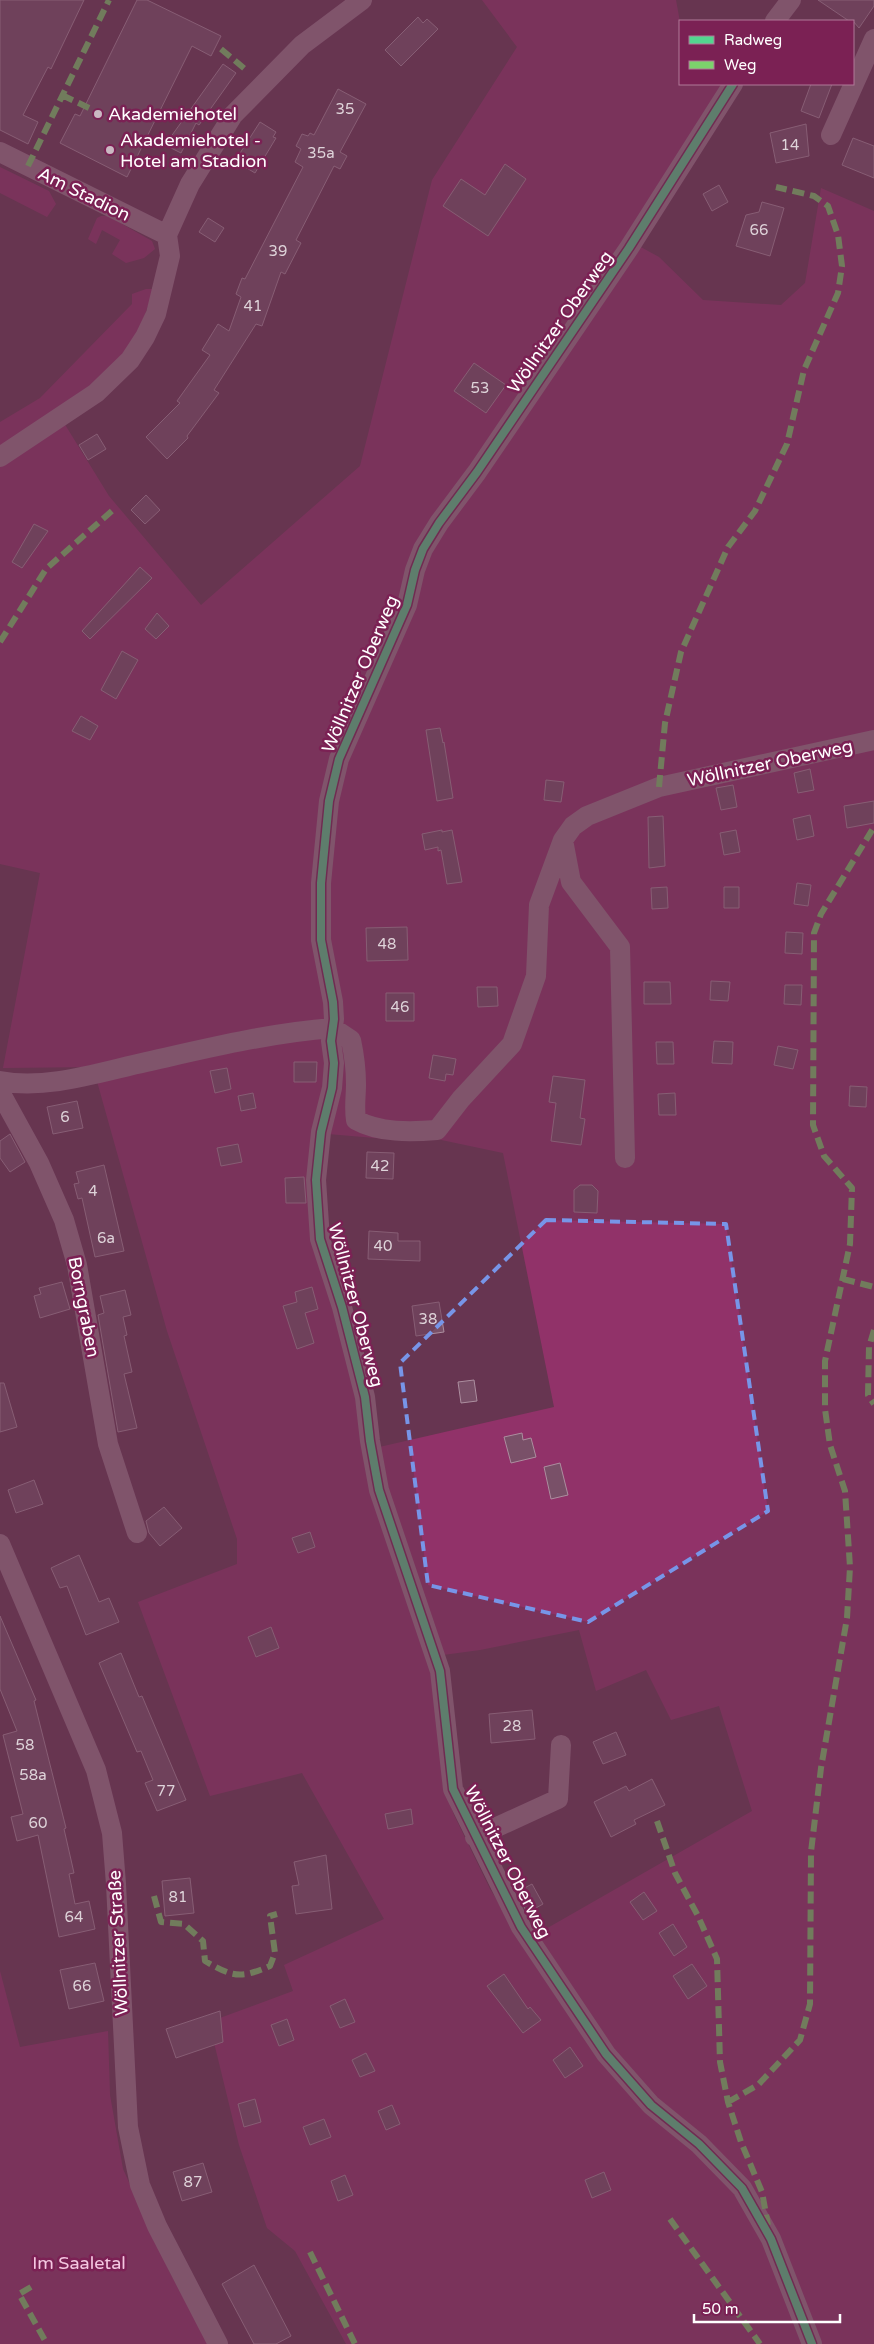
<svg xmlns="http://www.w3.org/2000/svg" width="874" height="2344" font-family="'Varela Round',sans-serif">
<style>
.green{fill:#913269;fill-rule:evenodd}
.building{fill:#795068;stroke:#ac8e9f}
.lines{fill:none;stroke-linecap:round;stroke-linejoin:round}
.street{stroke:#9e7a8d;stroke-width:20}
.quiet{stroke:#7cd36c;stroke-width:6;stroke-dasharray:12 6;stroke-linecap:butt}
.cycleway-casing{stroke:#7b2154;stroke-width:11}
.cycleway{stroke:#53d58f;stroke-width:8}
.marked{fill:none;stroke:#7795e8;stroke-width:4;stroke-dasharray:10 6;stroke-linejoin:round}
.poi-dot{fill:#cab8c2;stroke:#7b2154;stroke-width:2}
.labels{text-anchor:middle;stroke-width:5;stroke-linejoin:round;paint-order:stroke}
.number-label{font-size:15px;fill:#ded3d9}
.poi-label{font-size:18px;fill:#fff;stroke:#7b2154;text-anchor:start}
.street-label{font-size:18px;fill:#fff;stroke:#7b2154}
.park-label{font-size:18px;fill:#f4c7e1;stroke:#7b2154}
</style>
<rect width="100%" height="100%" fill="#673551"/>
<!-- green -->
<path class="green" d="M482,0H676L680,22V84H724L637,245L659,257L703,300L781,305L805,283L821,188L874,211V2344H346L295,2251L267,2228L239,2145L209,2022L293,1991L284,1965L384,1919L302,1773L210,1796L138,1602L237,1564V1539L167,1331L93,1067L3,1068L40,873L0,864V465L64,423L109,496L201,605L360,466L432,180L517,47ZM316,1133L411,1141L432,1138L503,1153L554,1407L362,1451L359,1394L311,1169ZM579,1630L596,1691L646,1670L671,1720L719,1706L752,1811L523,1942L490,1889L454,1815L443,1785L436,1702L428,1657L480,1650Z
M0,167L49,191L56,204L47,217L0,193Z
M101,216H108L152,241L155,249L144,258L126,263L112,254L120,240L102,230L96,244L88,239L97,218Z
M146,289H154L137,337L98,383L0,449V422L40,398L132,304V294Z
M0,1971L20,2047L108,2031L110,2095L123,2169L169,2271L209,2344H0Z"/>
<!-- building -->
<path class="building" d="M0,0H84L51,69L48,67L23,115L38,122L28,144L0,130Z
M137,0H147L221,36L211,56L192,46L127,177L60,143L75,114L80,116Z
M818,0H874V6L859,28L853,21H849Z
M418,17L423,23L427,19L438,29L401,66L385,50Z
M223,64L236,73L199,125L196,123L181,153L165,145Z
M811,84H832L819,118L801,111Z
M338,89L366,104L340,152L347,156L340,169L334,166L296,240L301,243L285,274L281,272L262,326L256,324L214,390L219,393L187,436L188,438L167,459L146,437L180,403L177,401L210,355L202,350L218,324L229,331L241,297L236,294L242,278L245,279L303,167L295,162L301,149L296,146L302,134L308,136L310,133L314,135Z
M260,122L276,132L273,137L276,138L255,173L235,161Z
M806,124L809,156L776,163L770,133Z
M853,138L874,146V178L842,165Z
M505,164L526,179L488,236L443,206L461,179L485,195Z
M719,185L728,202L712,211L703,194Z
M762,202L784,208L770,256L736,246L746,215L759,212Z
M208,218L224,228L215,242L199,232Z
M474,363L506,385L486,413L454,391Z
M97,434L106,449L88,460L79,445Z
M146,495L160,510L145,524L131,510Z
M34,524L48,531L22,568L12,562Z
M140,567L152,578L90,639L82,631Z
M157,613L169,626L156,639L145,629Z
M122,651L138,660L116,699L101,690Z
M81,716L98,726L90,740L72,731Z
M440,728L443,743L444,742L453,798L437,801L426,730Z
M810,769L814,790L798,793L794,773Z
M546,780L564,782L561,802L544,800Z
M733,785L737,807L721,810L716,788Z
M874,801V823L847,828L844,806Z
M810,815L814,836L797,840L793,819Z
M663,816L665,866L649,868L648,817Z
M442,830V832L452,830L462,882L447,884L441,850L438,851V847L425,850L422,834Z
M736,830L740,852L724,855L720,833Z
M797,883L811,885L808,906L794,904Z
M667,887L668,908L652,909L651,888Z
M724,887H739V908H724Z
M407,927L408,960L367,961L366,928Z
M786,932L803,933L802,954L785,953Z
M711,981L730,982L728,1001L710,1000Z
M644,982H670L671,1004H644Z
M785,985H802L801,1005L784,1004Z
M477,987H497L498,1006L478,1007Z
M386,993H414V1021H386Z
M714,1041L733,1042L732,1064L712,1063Z
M656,1042H673L674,1064H657Z
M778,1046L798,1050L793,1069L774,1065Z
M433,1055L456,1059L453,1075L446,1074L445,1081L429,1078Z
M294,1062H317L316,1082H294Z
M227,1068L231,1089L215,1093L210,1071Z
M553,1076L585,1080L580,1118L585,1119L581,1145L551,1141L556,1103L549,1102Z
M850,1086L867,1087L866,1107L849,1106Z
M253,1093L256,1108L241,1111L238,1096Z
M675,1093L676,1115H659L658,1094Z
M77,1101L83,1128L53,1134L47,1107Z
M10,1134L25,1162L10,1172L0,1158V1141Z
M238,1144L242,1162L221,1166L217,1148Z
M367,1152L394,1153L393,1179L366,1178Z
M104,1165L124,1251L95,1257L82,1198L78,1199L74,1184L79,1183L76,1172Z
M304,1177L306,1203H286L285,1178Z
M580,1185H592L598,1191L597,1213L574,1212V1190Z
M369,1231L398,1233V1241H420V1261L368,1259Z
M62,1282L70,1309L40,1318L34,1296L41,1294L39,1288Z
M312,1287L318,1309L305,1313L314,1343L297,1349L283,1306L297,1302L295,1292Z
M125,1290L131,1315L123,1317L127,1335L124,1336L132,1372L124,1374L137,1428L118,1432L98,1315L104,1313L100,1296Z
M439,1302L444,1332L416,1336L412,1306Z
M474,1380L477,1401L461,1403L458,1382Z
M0,1383H4L17,1427L0,1432Z
M522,1433L523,1440L531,1438L536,1457L511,1463L504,1437Z
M560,1463L568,1495L551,1499L544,1467Z
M34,1480L43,1504L16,1513L8,1490Z
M164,1507L182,1528L160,1546L149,1533L146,1521Z
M310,1532L315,1547L298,1553L292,1538Z
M79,1555L99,1602L109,1598L119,1622L86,1635L67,1586L60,1588L51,1568Z
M0,1616L36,1700L34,1701L66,1828L64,1829L74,1873L69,1874L75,1904L89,1901L95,1929L59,1937L38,1835L17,1841L11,1817L23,1814L3,1735L17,1731L0,1689Z
M271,1627L279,1648L256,1657L248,1637Z
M121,1653L139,1697L142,1696L186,1800L157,1811L145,1783L153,1780L141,1751L137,1752L99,1663Z
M532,1710L535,1739L491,1743L489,1714Z
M616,1732L626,1755L603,1764L593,1742Z
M652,1779L665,1805L634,1820L636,1824L611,1837L594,1802L626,1786L629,1791Z
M411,1809L413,1824L388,1829L385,1814Z
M326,1855L332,1909L296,1914L292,1886L299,1885L294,1862Z
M190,1878L194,1913L165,1916L162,1881Z
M532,1884L543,1904L527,1913L517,1892Z
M644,1892L657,1911L643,1920L630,1902Z
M673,1924L687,1947L674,1956L659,1933Z
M95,1963L104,2001L69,2009L60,1970Z
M692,1964L707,1986L688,1999L673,1976Z
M504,1974L528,2009L530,2007L541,2020L523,2033L487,1986Z
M345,1999L355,2022L340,2028L330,2006Z
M220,2011L223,2042L176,2058L166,2029Z
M287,2019L294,2040L279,2046L271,2025Z
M570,2047L583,2066L565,2078L553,2060Z
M366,2053L375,2071L360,2077L352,2060Z
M255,2099L261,2122L244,2127L238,2104Z
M392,2105L400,2124L386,2130L378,2111Z
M324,2119L331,2137L310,2145L303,2127Z
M203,2163L212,2192L182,2201L173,2172Z
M604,2172L611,2190L592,2198L585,2180Z
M345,2175L353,2195L338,2201L331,2181Z
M254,2265L291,2336L276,2344H254L222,2284Z"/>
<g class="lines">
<!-- street -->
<path class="street" d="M775,21L791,0
M733,84L629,248L477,472L439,523L423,549L415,570L407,605L339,759L329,801L321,883V940L333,1002L334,1019L331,1041L334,1063L332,1088L321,1132L316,1180L320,1239L342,1307L365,1397L370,1441L379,1490L440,1671L453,1789L521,1927L606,2054L651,2105L699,2144L742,2188L771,2239L812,2344
M831,135L874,39
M0,152L167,235
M0,457L96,393L130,360L145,337L156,314L170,256L167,235L190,184L233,115L302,45L362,0
M563,840L571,882L620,947L625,1158
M0,1081C47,1090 100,1072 146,1062C208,1048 269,1033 333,1028L351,1040C354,1054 356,1069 356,1084C356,1097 354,1107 356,1120C379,1133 411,1132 437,1130L461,1099L512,1044L536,976L539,905L563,840L573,826L587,816L659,787L874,740
M0,1092L39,1163L64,1220L77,1265L108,1444L137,1533
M0,1544L96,1770L112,1833L116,1884L128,2127L140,2185L157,2226L218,2344
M475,1837L558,1799L561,1745"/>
<!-- quiet -->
<path class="quiet" d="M221,49L245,69
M62,95L89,108
M28,166L109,0
M0,642L46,569L113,510
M659,787L665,723L681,652L728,547L755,511L787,444L804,370L838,293L842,266L838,235L828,206L814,196L776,187
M843,1279L874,1287
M874,1330L869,1347L868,1395L874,1404
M657,1821L675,1873L698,1916L717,1959L720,2062L728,2102L741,2142L762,2192L768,2225
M154,1896L161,1922L184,1924L203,1941L205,1961C233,1977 240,1979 270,1966L275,1953L270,1916L277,1914
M728,2102L758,2085L800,2040L810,2004L811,1852L821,1768L847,1618L850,1567L845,1491L830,1445L825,1409V1361L850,1244L852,1188L824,1156L813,1125L814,933L821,914L874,827
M670,2219L760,2344
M310,2252L355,2344
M31,2287L19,2294L47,2344"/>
<!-- cycleway casing -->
<g class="cycleway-casing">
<path id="cycleway" d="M733,84L629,248L477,472L439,523L423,549L415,570L407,605L339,759L329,801L321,883V940L333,1002L334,1019L331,1041L334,1063L332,1088L321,1132L316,1180L320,1239L342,1307L365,1397L370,1441L379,1490L440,1671L453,1789L521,1927L606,2054L651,2105L699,2144L742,2188L771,2239L812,2344"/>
</g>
<!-- cycleway -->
<use href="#cycleway" class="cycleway"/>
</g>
<!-- marked area -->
<path d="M0 0H874V2344H0ZM546,1220L726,1224L768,1511L588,1622L428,1585L400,1363Z" fill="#673551" fill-opacity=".55" fill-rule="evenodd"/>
<path class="marked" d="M546,1220L726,1224L768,1511L588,1622L428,1585L400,1363Z"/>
<!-- markers -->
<g class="poi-dot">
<circle cx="98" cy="114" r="5"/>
<circle cx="110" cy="150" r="5"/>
</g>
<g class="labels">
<!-- number labels -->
<g class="number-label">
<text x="345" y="114">35</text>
<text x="790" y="150">14</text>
<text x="321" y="158">35a</text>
<text x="759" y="235">66</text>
<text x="278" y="256">39</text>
<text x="253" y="311">41</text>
<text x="480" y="393">53</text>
<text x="387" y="949">48</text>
<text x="400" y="1012">46</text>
<text x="65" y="1122">6</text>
<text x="380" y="1171">42</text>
<text x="93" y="1196">4</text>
<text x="106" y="1243">6a</text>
<text x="383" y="1251">40</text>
<text x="428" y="1324">38</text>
<text x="512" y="1731">28</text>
<text x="25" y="1750">58</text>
<text x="33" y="1780">58a</text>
<text x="166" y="1796">77</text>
<text x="38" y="1828">60</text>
<text x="178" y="1902">81</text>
<text x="74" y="1922">64</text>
<text x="82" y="1991">66</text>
<text x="193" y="2187">87</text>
</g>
<!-- poi labels -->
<g class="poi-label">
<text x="108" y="120">Akademiehotel</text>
<text x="120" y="146">Akademiehotel -<tspan x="120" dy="21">Hotel am Stadion</tspan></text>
</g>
<!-- street labels -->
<g class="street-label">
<text transform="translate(84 194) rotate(26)" y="6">Am Stadion</text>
<text transform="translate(560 322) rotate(-55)" y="6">Wöllnitzer Oberweg</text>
<text transform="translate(360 674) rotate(-67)" y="6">Wöllnitzer Oberweg</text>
<text transform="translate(770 763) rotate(-12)" y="6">Wöllnitzer Oberweg</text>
<text transform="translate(356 1305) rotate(75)" y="6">Wöllnitzer Oberweg</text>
<text transform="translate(84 1307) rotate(79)" y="6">Borngraben</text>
<text transform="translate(508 1862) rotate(63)" y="6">Wöllnitzer Oberweg</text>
<text transform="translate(118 1943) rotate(-93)" y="6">Wöllnitzer Straße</text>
</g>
<!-- park labels -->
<g class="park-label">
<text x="79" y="2269">Im Saaletal</text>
</g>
</g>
<!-- legend -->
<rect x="679" y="20" width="175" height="65" fill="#7b2154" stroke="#b07a98"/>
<rect x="689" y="36" width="25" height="8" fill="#53d58f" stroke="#b07a98"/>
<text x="724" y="45" font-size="15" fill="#ffffff">Radweg</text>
<rect x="689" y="61" width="25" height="8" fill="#7cd36c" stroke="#b07a98"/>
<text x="724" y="70" font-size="15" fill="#ffffff">Weg</text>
<!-- scale -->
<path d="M694 2314v8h146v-8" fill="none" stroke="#ffffff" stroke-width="2.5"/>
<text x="702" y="2314" font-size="15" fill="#ffffff" stroke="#7b2154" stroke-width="4" paint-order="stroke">50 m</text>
</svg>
